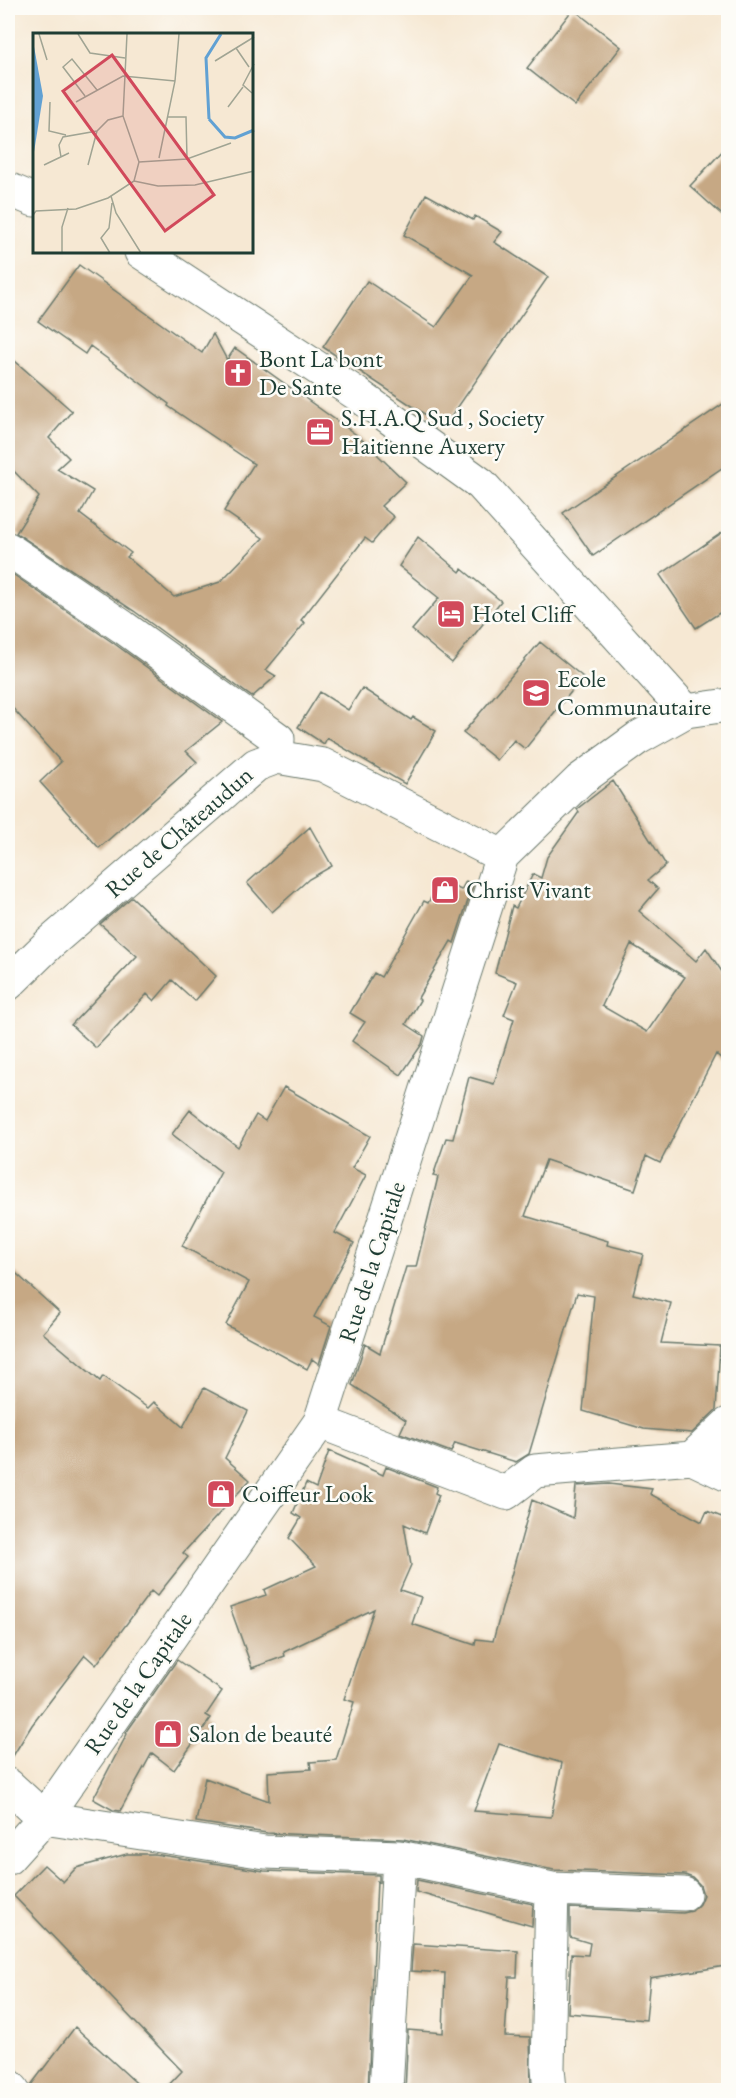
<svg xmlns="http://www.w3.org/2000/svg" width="736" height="2098" font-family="'EB Garamond',serif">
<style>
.building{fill:#c6a884;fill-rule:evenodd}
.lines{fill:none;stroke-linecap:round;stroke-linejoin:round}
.minor-casing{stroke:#6a796c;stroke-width:35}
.tertiary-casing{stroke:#6a796c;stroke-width:35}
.minor{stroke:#fff;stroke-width:33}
.tertiary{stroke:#fff;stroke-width:33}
.labels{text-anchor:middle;stroke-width:5;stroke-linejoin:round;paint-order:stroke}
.poi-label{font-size:24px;fill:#1f3d34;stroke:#fdfcf7;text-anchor:start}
.street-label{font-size:24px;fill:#1f3d34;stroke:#fdfcf7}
.inset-river{fill:none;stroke:#61a1d3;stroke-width:3}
.inset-road{fill:none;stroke:#a0a493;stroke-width:1.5}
.view{fill:#d1495b;fill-opacity:0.15;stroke:#d1495b;stroke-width:3}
.inset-edge{fill:none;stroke:#1f3d34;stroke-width:3}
</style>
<rect width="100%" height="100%" fill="#fdfcf7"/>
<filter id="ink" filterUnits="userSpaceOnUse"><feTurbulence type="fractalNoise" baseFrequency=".0167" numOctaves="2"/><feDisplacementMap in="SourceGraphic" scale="12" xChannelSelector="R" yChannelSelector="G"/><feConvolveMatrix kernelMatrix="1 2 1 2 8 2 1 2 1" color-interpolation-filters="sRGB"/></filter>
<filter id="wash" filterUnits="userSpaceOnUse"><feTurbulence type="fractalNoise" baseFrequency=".008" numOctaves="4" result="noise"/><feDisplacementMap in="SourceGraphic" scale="24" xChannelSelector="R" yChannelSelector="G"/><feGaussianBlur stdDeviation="1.35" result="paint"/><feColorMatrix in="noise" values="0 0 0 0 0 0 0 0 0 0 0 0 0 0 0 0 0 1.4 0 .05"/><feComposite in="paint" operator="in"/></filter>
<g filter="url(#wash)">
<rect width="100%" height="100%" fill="#f6e8d3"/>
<g id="blocks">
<!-- building -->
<path class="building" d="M573,9L621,47L575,106L527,68Z
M729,144V221L690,186Z
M426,194L473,220L475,216L502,232L494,242L548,277L444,427L323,347L367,281L436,327L473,275L404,235Z
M79,265L202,353L213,334L227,360L235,348L358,436L406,482L381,506L394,517L372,543L365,538L301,620L305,623L266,670L276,676L252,697L134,611L16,533L39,497L8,465V355L72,411L49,438L69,458L57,469L93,491L80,514L131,553L127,557L174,597L220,582L263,538L224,511L254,464L168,406L169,404L90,346L85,354L38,321Z
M729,400V463L593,556L563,513Z
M729,528V607L696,628L660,575Z
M418,537L460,572L462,569L501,601L452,663L412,630L439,598L399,566Z
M8,571L112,642L222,722L186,751L197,762L99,848L40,782L61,762L8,703Z
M540,642L583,677L525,749L514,740L497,760L463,733Z
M362,688L411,720L413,717L436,731L405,784L327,738L324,744L298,727L320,692L348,710Z
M613,781L666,865L648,880L658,889L639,911L696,961L706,948L729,982V1065L716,1054L660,1163L646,1156L635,1190L546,1160L525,1216L608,1241L607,1245L643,1254L633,1294L671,1303L661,1343L720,1346L716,1410L692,1433L644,1429L583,1411L594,1296L577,1293L529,1454L516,1462L455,1443L451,1452L400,1433L406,1420L352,1385L365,1344L380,1353L406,1267H416L438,1177L433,1176L446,1138L453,1139L469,1077L494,1084L514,1019L504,1015L517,982L495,973L512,906L516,908L533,874L541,878L547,857L579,812L577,809ZM631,944L685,977L647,1032L602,1006Z
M310,827L332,866L309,879L272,912L247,883Z
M440,880L461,890L466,881L473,885L454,943L451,941L418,998L420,1000L406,1024L424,1036L422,1044L401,1075L352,1041L365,1022L350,1013L374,973L381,977L424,901L428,903Z
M132,897L216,976L195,1001L172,980L154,1001L147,994L96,1048L71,1025L137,956L100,924Z
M284,1087L370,1136L352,1168L366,1175L335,1233L354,1243L314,1317L331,1326L319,1364L312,1359L307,1369L226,1325L249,1282L182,1246L221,1172L172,1134L190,1110L238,1147L256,1115L265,1121Z
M8,1266L60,1313L43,1333L100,1381L103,1376L148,1408L154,1402L183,1427L204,1388L248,1411L225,1458L250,1480L183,1553L188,1557L157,1596L151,1591L96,1665L85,1655L32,1725L8,1764Z
M329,1451L383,1475L386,1467L437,1487L435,1493L439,1495L425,1533L404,1524L411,1565L400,1590L421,1597L412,1624L475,1645L476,1639L493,1641L532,1500L573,1518L576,1486L609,1484L652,1489L650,1494L702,1522L707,1511L729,1520V1901L725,1966L650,1978L646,2020L568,2013L571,1954L588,1955L590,1943L570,1937V1908L683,1913L692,1911L699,1904L703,1895L700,1885L693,1878L685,1875L554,1870L403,1839L267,1833L196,1822L205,1778L269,1801L268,1772L311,1769L310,1762L336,1760L354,1702L344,1699L374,1609L284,1652L285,1656L252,1668L230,1607L266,1595L264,1590L316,1566L289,1538L301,1518L293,1513L306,1483L316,1488ZM499,1744L562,1763L551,1817L474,1811Z
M177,1660L222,1691L206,1715L211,1718L174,1770L152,1753L120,1811L113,1810L93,1799L127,1734L126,1733Z
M127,1854H154L264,1871L379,1875V1882L377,1881L368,2091H163L182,2071L14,1896L44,1865L63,1882L76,1868Z
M417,1880L533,1904L532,1926L416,1892Z
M413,1944L518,1951L517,1977H509L505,2036L530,2037L531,2091H405L408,2030L443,2033L445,1973L411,1971Z
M75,2027L145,2091H31V2085Z"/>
</g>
</g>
<g filter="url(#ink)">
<use href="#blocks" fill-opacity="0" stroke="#6a796c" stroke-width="1.5"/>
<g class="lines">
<!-- minor casing -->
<g class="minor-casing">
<path id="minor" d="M8,189L34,200
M141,252L357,394L481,484L686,711
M8,549L123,627L278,739L277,757
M320,1422L506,1493L535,1471L692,1458L728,1475
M692,1458L728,1424
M8,1785L44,1818L265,1852L399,1857L552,1889L684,1894
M8,2085L13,2090
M386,2090L399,1857
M550,2090L548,2068L552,1889"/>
</g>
<!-- tertiary casing -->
<g class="tertiary-casing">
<path id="tertiary" d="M8,984L50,943L256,765L277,757L323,765L502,856
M8,1858L44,1818L320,1422L502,856L580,780L638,738L686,711L728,705"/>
</g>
<!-- minor -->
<use href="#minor" class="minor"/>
<!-- tertiary -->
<use href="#tertiary" class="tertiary"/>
</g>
</g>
<!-- icons -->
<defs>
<g id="church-square" transform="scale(1.5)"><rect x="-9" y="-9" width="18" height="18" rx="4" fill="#d1495b" stroke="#fdfcf7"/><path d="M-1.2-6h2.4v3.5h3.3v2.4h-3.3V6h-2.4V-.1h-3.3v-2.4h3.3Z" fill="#fff"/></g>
<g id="office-square" transform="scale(1.5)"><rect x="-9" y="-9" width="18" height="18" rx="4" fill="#d1495b" stroke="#fdfcf7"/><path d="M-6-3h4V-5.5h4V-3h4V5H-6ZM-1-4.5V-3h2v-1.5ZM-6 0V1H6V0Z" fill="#fff"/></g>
<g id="hotel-square" transform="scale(1.5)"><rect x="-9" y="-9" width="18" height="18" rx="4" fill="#d1495b" stroke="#fdfcf7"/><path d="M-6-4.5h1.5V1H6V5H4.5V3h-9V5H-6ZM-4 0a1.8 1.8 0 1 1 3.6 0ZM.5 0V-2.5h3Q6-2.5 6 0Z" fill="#fff"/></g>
<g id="school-square" transform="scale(1.5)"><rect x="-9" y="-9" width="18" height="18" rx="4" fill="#d1495b" stroke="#fdfcf7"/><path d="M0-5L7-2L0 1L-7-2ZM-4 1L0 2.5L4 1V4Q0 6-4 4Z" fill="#fff"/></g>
<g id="shop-square" transform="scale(1.5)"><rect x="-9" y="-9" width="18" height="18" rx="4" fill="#d1495b" stroke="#fdfcf7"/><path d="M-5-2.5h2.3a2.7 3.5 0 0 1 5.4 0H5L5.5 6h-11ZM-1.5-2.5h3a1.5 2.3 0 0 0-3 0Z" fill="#fff"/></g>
</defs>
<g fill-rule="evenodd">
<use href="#church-square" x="238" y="373"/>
<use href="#office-square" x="320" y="432"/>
<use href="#hotel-square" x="451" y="614"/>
<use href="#school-square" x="536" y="693"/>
<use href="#shop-square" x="445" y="890"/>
<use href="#shop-square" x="221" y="1494"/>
<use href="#shop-square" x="168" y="1734"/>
</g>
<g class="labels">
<!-- poi labels -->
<g class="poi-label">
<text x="259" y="367">Bont La bont<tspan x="259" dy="28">De Sante</tspan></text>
<text x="341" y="426">S.H.A.Q Sud , Society<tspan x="341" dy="28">Haitienne Auxery</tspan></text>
<text x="472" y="622">Hotel Cliff</text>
<text x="557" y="687">Ecole<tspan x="557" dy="28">Communautaire</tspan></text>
<text x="466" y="898">Christ Vivant</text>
<text x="242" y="1502">Coiffeur Look</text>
<text x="189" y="1742">Salon de beauté</text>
</g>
<!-- street labels -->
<g class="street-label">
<text transform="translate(179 832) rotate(-41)" y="8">Rue de Châteaudun</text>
<text transform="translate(372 1262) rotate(-72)" y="8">Rue de la Capitale</text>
<text transform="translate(138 1683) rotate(-55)" y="8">Rue de la Capitale</text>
</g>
</g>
<!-- overview -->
<g transform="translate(33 33)">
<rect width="220" height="220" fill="#f6e8d3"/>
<path d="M0,8L10,63L0,125Z" fill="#61a1d3"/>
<path class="inset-river" d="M176,86L173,25L188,1M176,86L192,104L202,105L221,97"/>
<path class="inset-road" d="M6,1L14,27M45,1L57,20L92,25M203,15L216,34M182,28L221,4M219,60L210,52L221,31M52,63L30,34L39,26L64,57M17,69L16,98L33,102M43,69L90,43L142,48M195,74L210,54M135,84H153L154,126M28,124L26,112L30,104L64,98L75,87L90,83M126,125L142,48L146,1M106,129L154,126L198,110M11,132L36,120M55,132L64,98M101,148L125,153L162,152L221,138M78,163L83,180L108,220M0,182L3,178L43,176L75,165L101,148L106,129L90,83L94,1M29,220V194L35,175M77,220L68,205L76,195L79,170"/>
<path class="view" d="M79,22L181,162L132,198L30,58Z"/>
<rect width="220" height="220" class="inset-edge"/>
</g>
<!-- margin -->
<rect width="736" height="2098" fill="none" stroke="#fdfcf7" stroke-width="30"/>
</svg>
